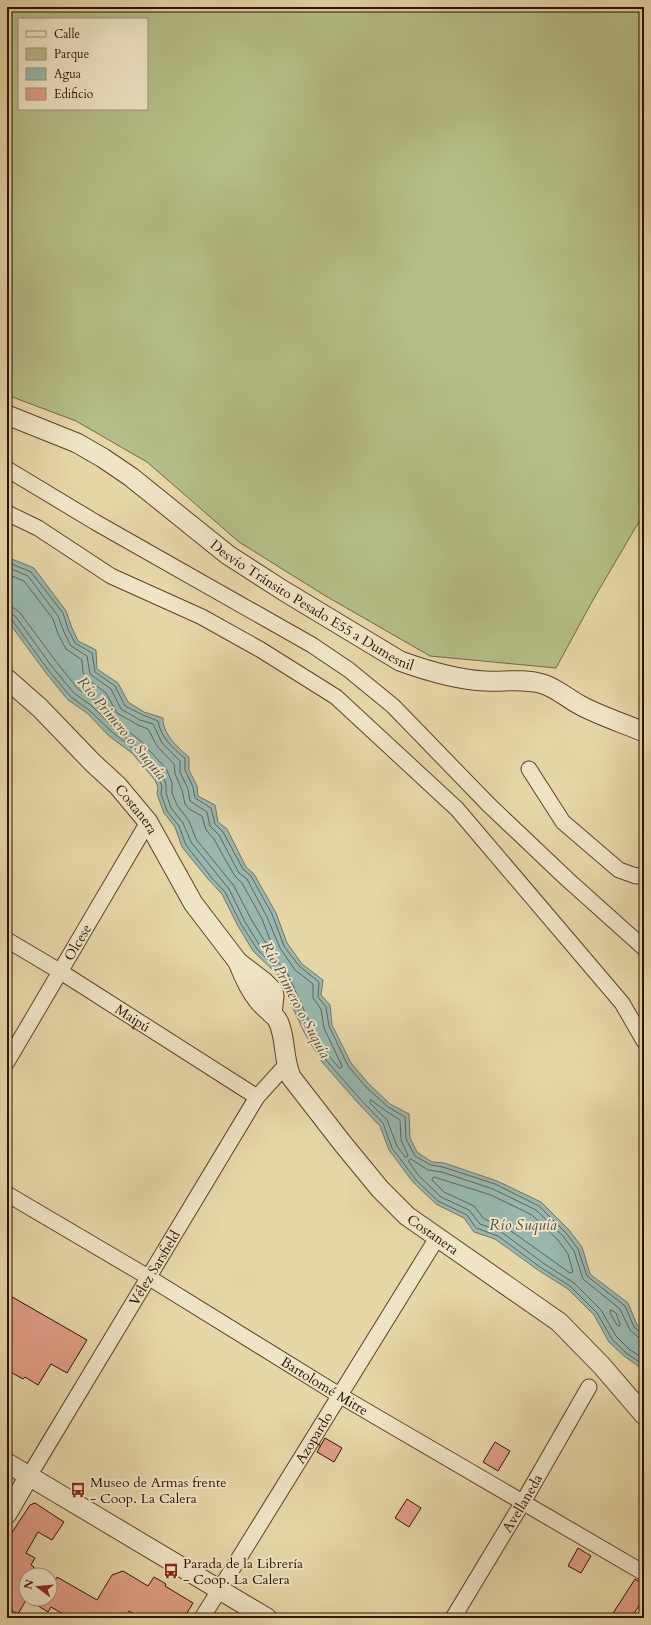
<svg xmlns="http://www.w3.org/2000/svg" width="651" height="1625" font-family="Cardo,serif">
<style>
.green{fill:#b5be88;stroke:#716844;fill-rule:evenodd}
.water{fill:#98b8af;stroke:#6d7569}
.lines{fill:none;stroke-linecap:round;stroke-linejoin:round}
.shore{stroke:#626458;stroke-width:1}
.building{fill:#e29e89;stroke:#2d1101}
.minor-casing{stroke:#5c422a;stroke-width:17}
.tertiary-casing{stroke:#5c422a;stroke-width:21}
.minor{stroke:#efe5c6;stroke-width:15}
.tertiary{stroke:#efe5c6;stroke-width:19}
.labels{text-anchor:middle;stroke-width:4;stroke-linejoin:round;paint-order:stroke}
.street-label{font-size:14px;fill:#2d1101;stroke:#efe5c6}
.poi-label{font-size:14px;fill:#2d1101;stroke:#efe5c6;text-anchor:start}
.water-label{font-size:15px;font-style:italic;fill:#524b3e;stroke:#efe5c6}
</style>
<rect width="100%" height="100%" fill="#e7d7a7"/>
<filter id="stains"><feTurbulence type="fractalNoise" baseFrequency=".005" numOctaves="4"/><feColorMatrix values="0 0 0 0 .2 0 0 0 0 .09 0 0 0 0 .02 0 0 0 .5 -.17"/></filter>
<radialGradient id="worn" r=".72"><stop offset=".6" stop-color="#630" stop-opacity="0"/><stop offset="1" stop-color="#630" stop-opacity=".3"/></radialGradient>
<!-- green -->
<path class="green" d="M7,7H644V513L593,600L556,668L430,656L324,595L239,542L147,462L76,421L7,395ZM19,19H147V109H19Z"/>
<!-- water -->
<path class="water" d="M7,557L34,568L66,611L72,628L78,641L96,650L97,669L118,683L128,702L144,712L163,718C162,733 178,748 189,757V770L197,786L198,796L215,805L218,822L227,829L246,867L254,874L276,913L287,943L302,964L323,980L321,995L330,1005L332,1025L351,1063L368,1083L390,1104L409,1114L410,1138L417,1152L432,1162L444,1163L497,1181L541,1202L569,1230L582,1247L590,1274L628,1303L637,1325L644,1330V1370L624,1356L609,1342L594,1315L568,1289L538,1270L495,1239L474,1232L464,1218L436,1204L413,1182L389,1150L380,1126L358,1103L322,1062L304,1032L278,975L253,951L238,926L222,894L208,879L182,847L175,827L164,813L157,794L158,787L155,780L132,753L109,736L87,713L68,700L46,673L7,620Z"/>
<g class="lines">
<!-- shore -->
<path class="shore" d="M7,562L31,572L63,613L68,629L75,643L92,653L95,672L115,686L125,706L143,715L158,721C160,736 173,749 185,758V770L193,787L195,798L211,808L215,824L223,832L243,869L251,876L272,914L284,946L299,966L319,982L318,997L326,1007L329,1026L348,1066L365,1086L388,1107L405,1117L406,1139L415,1156L431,1165L443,1167L495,1184L539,1206L566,1233L578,1249L587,1276L625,1306L634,1327L640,1332L644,1333
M7,567L28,576L58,616L64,632L71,646L87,656L90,674L111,689L121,709L140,720L153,724L162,743L180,761V772L188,789L190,801L207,812L210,826L219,835L231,858L239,873L247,879L267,917L280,948L295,970L313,984V998L321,1009L324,1028L342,1066L341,1068H339L329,1056L312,1028L286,970L260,946L245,922L229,889L191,842L183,823L171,808L166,793V784L162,774L138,747L115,729L92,706L74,693L53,668L16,617L12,614L7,613
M7,574L24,581L53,619L58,634L66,649L82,660L83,672L86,678L106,693L117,713L138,725L148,729L157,746L174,764L175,774L182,790L185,804L189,809L202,816L206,830L214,839L226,861L235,876L242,883L262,919L271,942L270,944L265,942L251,919L234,886L196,839L189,821L177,805L172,793V783L167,770L142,742L119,724L96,701L78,689L58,664L20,613L14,608L7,607
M7,618L12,620L49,671L71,697L89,710L112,732L135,750L158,777L162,786L161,794L167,811L179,826L186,845L211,877L225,892L241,924L257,949L281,973L308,1030L325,1059L361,1100L383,1123L392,1148L416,1180L438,1201L467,1215L476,1228L498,1236L540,1267L570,1286L597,1313L612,1339L626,1353L644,1365
M371,1100L386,1111L400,1120L401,1140L408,1155L407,1157H405L397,1146L387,1120L370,1103Z
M434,1177L491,1195L532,1215L558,1240L568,1254L573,1272L570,1273L504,1226L484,1219L474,1206L444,1192L432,1180Z
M611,1310L616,1313L620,1324V1326L617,1325L610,1313Z
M644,1338L638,1337L630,1330L620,1309L583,1279L574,1251L563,1236L536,1210L493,1189L442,1172L428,1170L411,1159L409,1160V1162L419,1176L441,1197L469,1210L480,1224L500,1231L543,1263L574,1283L601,1310L616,1336L629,1349L644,1359"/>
</g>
<!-- building -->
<path class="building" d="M7,1294L87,1340L67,1373L51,1364L38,1385L25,1377L23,1379L7,1370Z
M325,1438L342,1448L334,1462L317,1452Z
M495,1442L510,1451L498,1471L483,1462Z
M407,1499L421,1508L409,1527L395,1518Z
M35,1503L64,1522L52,1540L38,1532L26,1553L35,1558L31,1565L34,1567L30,1575H26V1600L18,1614L7,1608V1540L30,1505Z
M578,1548L591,1556L581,1573L568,1566Z
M123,1571L148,1586L154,1577L166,1584L165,1586L193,1603L184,1618H142L129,1611L125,1618H70L51,1607L48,1612L27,1599H50V1589L57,1577L97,1600L112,1575Z
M635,1579L644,1585V1598L631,1618H610Z"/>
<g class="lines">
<!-- minor casing -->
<g class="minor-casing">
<g id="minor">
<path d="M7,469L95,522L312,645L349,670L393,706L489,805L567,879L644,948"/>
<path d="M7,513L38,528L111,576L202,617L261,650L336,697L457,809L622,1003L644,1041"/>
<path d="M529,769L563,822L619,870L636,876L644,875"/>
<path id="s1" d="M7,940L61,972L257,1097"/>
<path id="s2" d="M7,1062L148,822"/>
<path id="s3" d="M7,1194L148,1277L339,1395L644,1573"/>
<path id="s4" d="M29,1476L257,1097L286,1065"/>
<path id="s5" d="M202,1618L437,1238"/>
<path id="s6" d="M453,1618L523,1502L589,1387"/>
</g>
</g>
<!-- tertiary casing -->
<g class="tertiary-casing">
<g id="tertiary">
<path id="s7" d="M7,415L77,443L103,458L131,477L228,555L284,591L400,661C425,670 459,680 485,681C504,682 524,678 543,684C556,688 567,698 580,705C600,716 623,723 644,732"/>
<path id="s8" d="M7,679L40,708L93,763L118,786L148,822L193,903L238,962L263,981L273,991L274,996L272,1014"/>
<path id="s9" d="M238,962C243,975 249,989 258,1000C264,1009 275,1013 279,1023C286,1040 283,1058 291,1077L343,1144L380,1189L407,1216L559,1322L602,1366L644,1415"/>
<path d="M7,1463L267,1618"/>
<path d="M7,1514L29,1476"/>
</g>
</g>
<!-- minor -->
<use href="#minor" class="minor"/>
<!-- tertiary -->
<use href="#tertiary" class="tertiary"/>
</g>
<!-- icons -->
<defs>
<g id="bus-bare" transform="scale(1.2)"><path d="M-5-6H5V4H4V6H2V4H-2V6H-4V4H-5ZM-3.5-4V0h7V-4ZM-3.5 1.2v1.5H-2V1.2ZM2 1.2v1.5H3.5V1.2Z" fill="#8f2418" stroke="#efe5c6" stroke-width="2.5" paint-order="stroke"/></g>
</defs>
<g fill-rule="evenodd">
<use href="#bus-bare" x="78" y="1490"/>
<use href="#bus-bare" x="171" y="1571"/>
</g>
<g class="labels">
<!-- street labels -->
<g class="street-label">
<text dy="5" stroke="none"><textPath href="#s7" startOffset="362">Desvío Tránsito Pesado E55 a Dumesnil</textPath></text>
<text dy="5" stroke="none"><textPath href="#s8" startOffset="184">Costanera</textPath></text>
<text dy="5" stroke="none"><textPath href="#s2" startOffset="139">Olcese</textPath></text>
<text dy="5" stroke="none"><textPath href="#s1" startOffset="148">Maipú</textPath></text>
<text dy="5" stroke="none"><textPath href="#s9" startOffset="343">Costanera</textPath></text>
<text dy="5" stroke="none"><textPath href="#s4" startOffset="243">Vélez Sarsfield</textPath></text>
<text dy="5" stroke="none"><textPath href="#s3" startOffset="371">Bartolomé Mitre</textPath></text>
<text dy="5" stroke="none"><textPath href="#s5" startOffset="212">Azopardo</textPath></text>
<text dy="5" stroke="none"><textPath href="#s6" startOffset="134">Avellaneda</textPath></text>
</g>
<!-- poi labels -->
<g class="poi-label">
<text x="90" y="1487">Museo de Armas frente<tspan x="90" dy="16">- Coop. La Calera</tspan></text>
<text x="183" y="1568">Parada de la Librería<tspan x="183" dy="16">- Coop. La Calera</tspan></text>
</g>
<!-- water labels -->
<g class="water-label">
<text transform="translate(122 728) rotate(50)" y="5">Río Primero o Suquía</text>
<text transform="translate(296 1000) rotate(62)" y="5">Río Primero o Suquía</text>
<text x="523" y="1230">Río Suquía</text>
</g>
</g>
<!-- margin -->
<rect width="651" height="1625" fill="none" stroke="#e7d7a7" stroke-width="24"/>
<rect x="8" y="8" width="635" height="1609" fill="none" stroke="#2d1101" stroke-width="2"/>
<rect x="12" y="12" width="627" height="1601" fill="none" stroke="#2d1101"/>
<!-- legend -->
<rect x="18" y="18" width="130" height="92" fill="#efe5c6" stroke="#a19077"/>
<rect x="26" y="31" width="20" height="6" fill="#efe5c6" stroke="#a19077"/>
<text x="54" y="38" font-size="12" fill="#2d1101">Calle</text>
<rect x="26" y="48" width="20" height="12" fill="#b5be88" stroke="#a19077"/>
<text x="54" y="58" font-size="12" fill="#2d1101">Parque</text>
<rect x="26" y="68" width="20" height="12" fill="#98b8af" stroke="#a19077"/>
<text x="54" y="78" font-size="12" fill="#2d1101">Agua</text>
<rect x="26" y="88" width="20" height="12" fill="#e29e89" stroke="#a19077"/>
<text x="54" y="98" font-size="12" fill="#2d1101">Edificio</text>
<!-- north arrow -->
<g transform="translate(38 1587) rotate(286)"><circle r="19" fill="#efe5c6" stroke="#a19077"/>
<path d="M0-3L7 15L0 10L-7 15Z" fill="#8f2418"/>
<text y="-6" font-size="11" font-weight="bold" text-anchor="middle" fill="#2d1101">N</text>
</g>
<rect width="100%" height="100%" filter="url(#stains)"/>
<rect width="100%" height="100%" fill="url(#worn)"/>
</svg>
